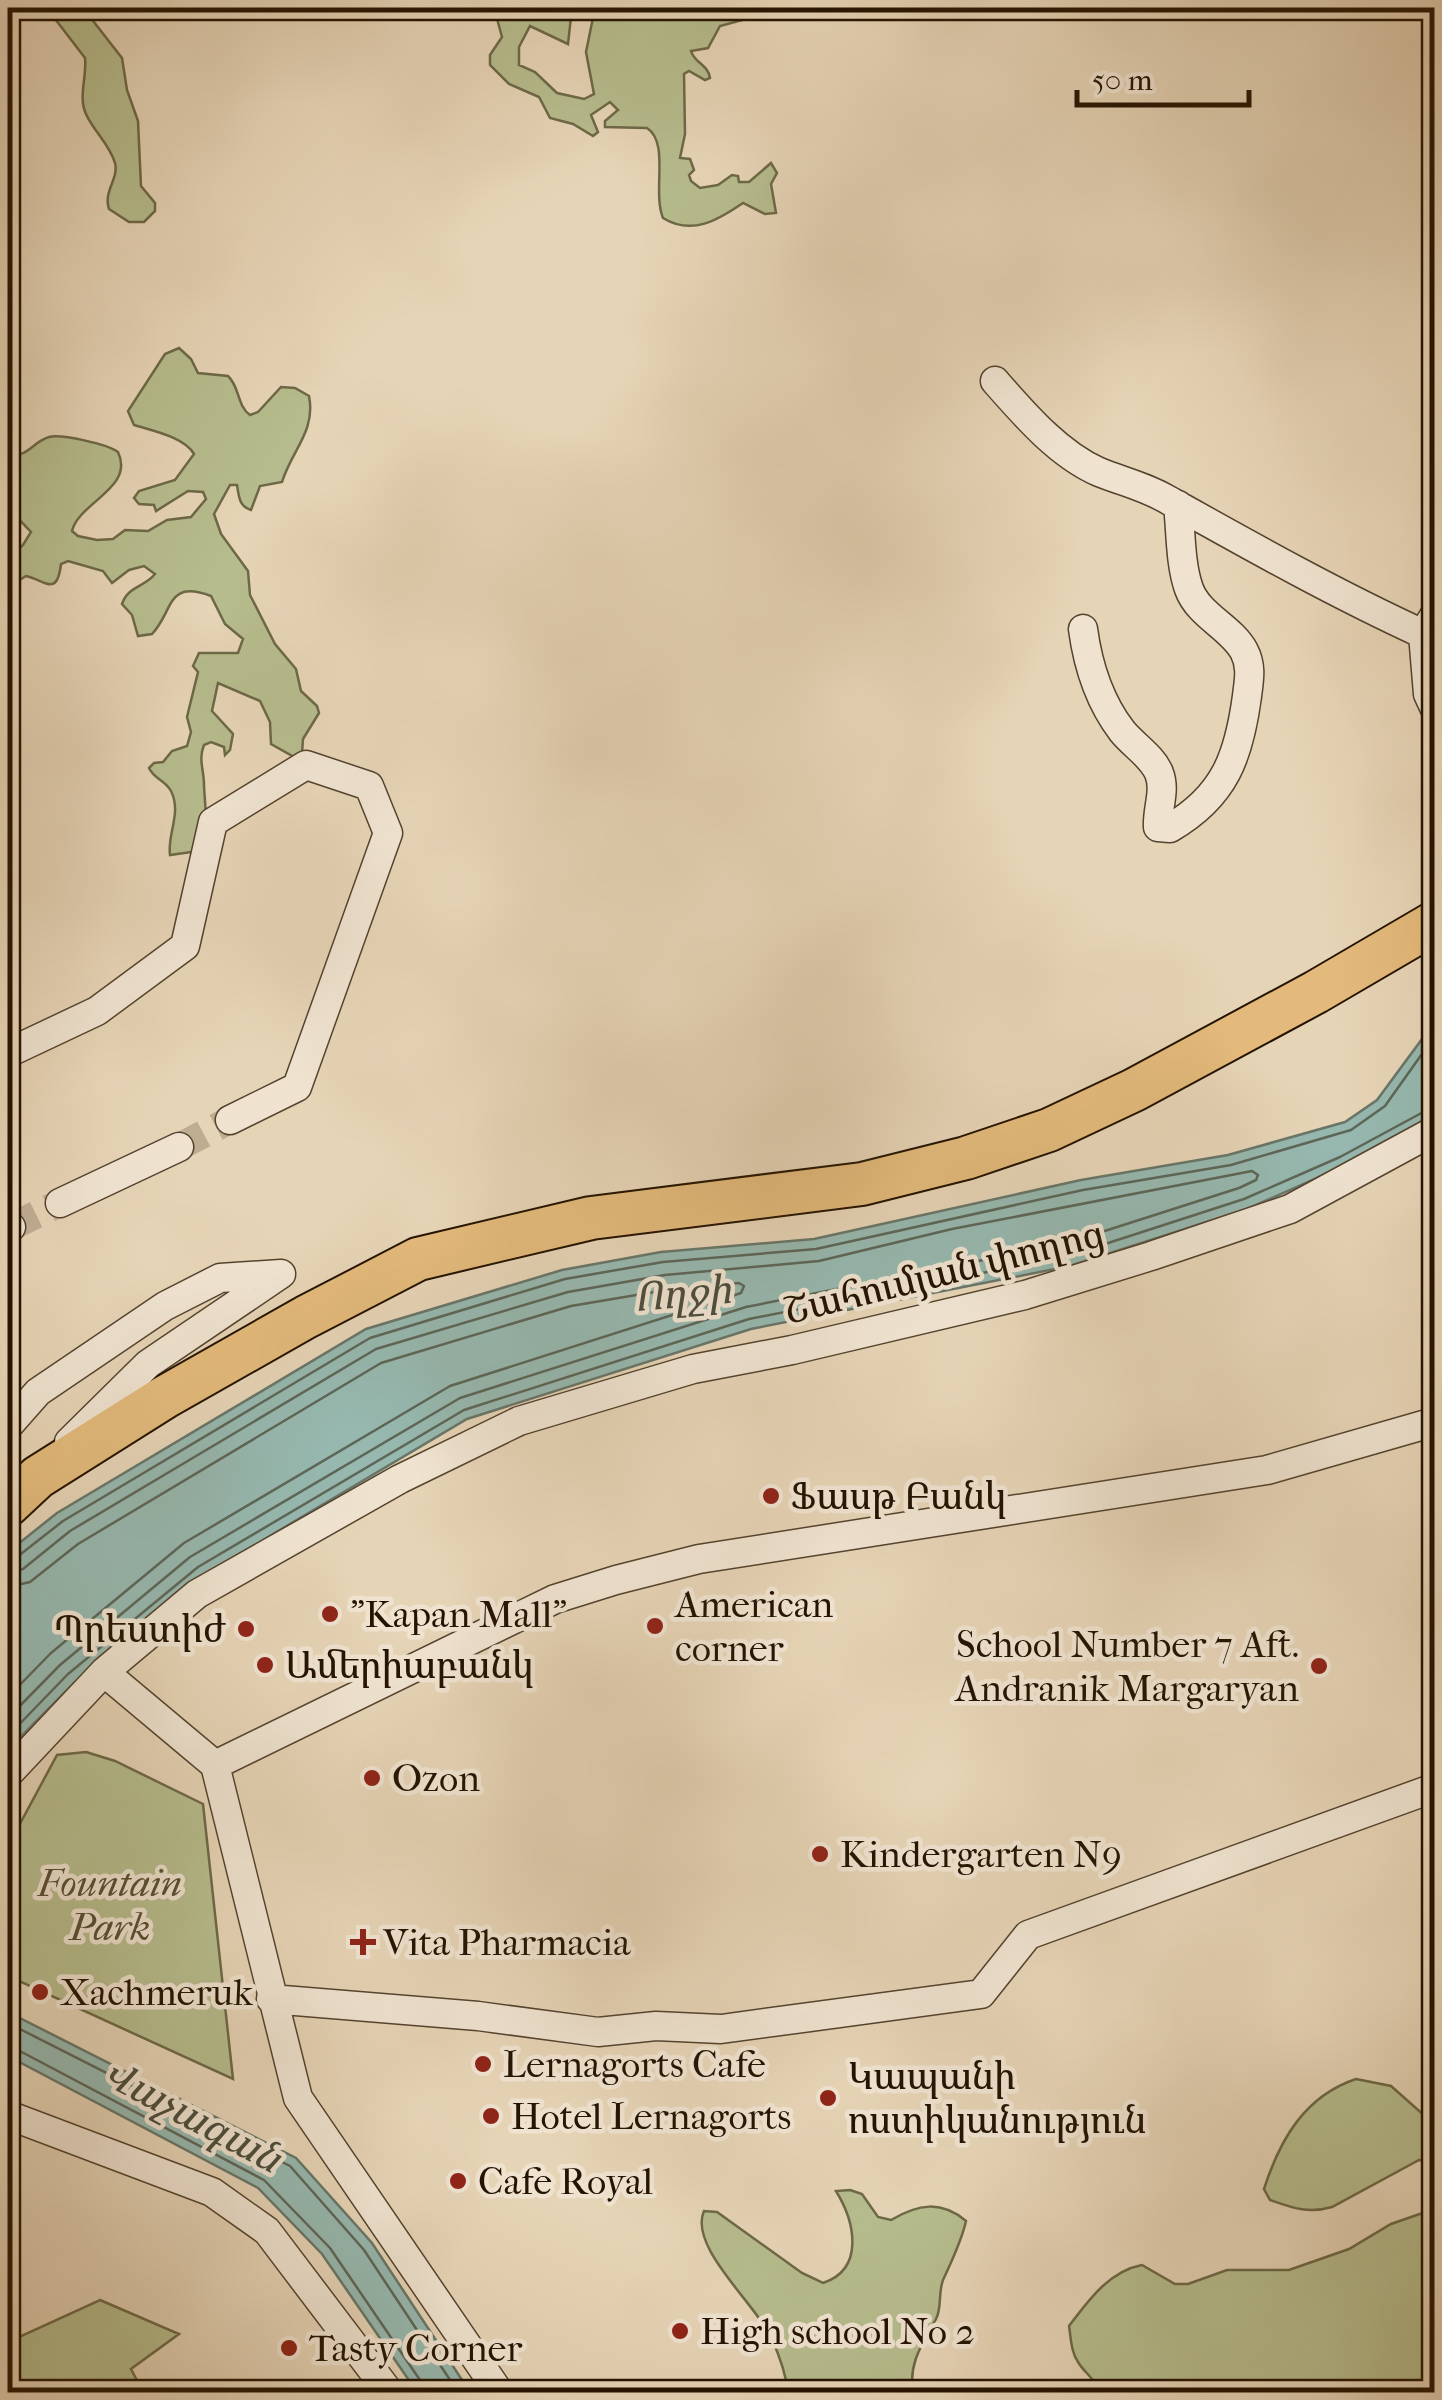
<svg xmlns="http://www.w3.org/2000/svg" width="1442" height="2400" font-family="'IM FELL French Canon','Noto Serif Armenian',serif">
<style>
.green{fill:#b6bc8d;stroke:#6d6847;stroke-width:2.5}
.water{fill:#96b8af;stroke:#687669;stroke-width:2.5}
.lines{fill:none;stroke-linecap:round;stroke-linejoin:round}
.shore{stroke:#5d6658;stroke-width:2.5}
.minor-tunnel{stroke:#bfad92;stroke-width:28;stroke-dasharray:28 14;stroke-linecap:butt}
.minor-casing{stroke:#54432e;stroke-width:31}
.highway-casing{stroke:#241301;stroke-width:46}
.minor{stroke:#efe3d0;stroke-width:28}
.highway{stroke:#e3ba7b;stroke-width:42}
.poi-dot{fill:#8f2418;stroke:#efe3d0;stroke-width:4}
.labels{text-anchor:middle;stroke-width:9;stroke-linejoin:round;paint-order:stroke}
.street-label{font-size:38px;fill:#241301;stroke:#efe3d0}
.poi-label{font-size:38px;fill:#241301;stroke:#efe3d0;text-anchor:start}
.park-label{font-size:38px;font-style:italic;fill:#574e32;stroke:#efe3d0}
.water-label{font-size:40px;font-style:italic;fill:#4c4d3e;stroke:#efe3d0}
</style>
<rect width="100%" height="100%" fill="#e6d4b6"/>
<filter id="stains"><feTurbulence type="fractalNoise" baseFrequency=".002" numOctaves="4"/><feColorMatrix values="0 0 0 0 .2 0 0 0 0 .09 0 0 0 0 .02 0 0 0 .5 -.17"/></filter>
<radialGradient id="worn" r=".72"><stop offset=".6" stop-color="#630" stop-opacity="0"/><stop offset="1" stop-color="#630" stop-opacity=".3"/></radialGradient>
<!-- green -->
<path class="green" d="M43,8H83L122,58L127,90L138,121L141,186L155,203V211L144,222H129L109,209C103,191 119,179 115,163C109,143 94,132 86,114C78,97 87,77 85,58L49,11Z
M527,8H572L568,44L530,26L519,47V65L535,72L557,93L584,99L594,94L586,52L595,8L749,10L753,13L750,18L720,26L708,48L691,51C694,63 708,64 710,78L705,80L689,71L684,74L685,134L680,158L690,159L694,170L689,175L691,181L700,188L718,185L732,175L738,176L739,182H749L771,163L777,173L771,184L776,213L765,214L743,203C718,220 692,236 663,218C652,191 670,143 647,128L605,127V121L618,110L610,102L591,115L598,132L593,136L573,124L550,118L539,97L509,84L490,65V55L502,37L496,15Z
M179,348L191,359L198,373L228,376C240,387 237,406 250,415L258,412L281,387L295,388L309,396C316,431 292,450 282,482L260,486L251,510C239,506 239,497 237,485H230L214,514L221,534L248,571L250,595L275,644L296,669L301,691L317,706L319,713L303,739L302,754L296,758L271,744L270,722L260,701L218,683L212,711L233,734L230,750L225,755L224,747L211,742L204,745C198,760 204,769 204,785C205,807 208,828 206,850L170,855C167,834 182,813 171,791C165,780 154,779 149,768L154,763L163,762L172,751L187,746L191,732L187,717L198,672L193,666L199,653H238L243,639L225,624L211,596C166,579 174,611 152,634L138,636L132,615L122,604C128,586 145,587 155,574L144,566L129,570L112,583L103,571L68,561L61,564C57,598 45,580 26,576L8,587V559L23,545L31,532L8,508V455C28,458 32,442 49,437C62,434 107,444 118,452C135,488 79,502 72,531L78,536L97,540L113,539L125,530L148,531L167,520L191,517L206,499L203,492L188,491L156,511L154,505L139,504L134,498L139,491L175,480L194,454C184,437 153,431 134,425L128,411L165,354Z
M86,1752L115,1761L203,1804L233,2079L8,1976V1846L57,1755Z
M1356,2079L1391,2086L1434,2124V2161L1419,2160L1332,2207C1308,2214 1293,2208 1270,2200L1264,2189C1280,2139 1305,2096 1356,2079Z
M850,2190L862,2194L878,2217L891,2220C918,2204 941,2200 966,2221C961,2243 952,2260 943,2280C938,2293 942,2308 936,2319C923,2343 908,2363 913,2392H788C786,2375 779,2355 772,2339C757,2305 688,2247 704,2211L717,2212L802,2273L823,2283C865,2269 855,2222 836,2191Z
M1434,2209V2392H1097C1095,2377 1085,2374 1078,2362C1071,2352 1071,2338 1069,2326C1088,2301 1109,2271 1142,2265L1175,2284H1188L1227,2270H1289L1349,2249L1391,2224Z
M100,2300L179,2334L131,2369L143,2392H8V2342Z"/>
<!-- water -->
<path class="water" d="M1434,1016V1117L1344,1166L1247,1209L1070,1266L751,1329L467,1419L204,1575L75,1682L8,1750V1552L57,1513L366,1329L562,1270L661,1252L814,1239L1081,1180L1228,1155L1345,1122L1377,1100L1422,1039Z
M8,2012L296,2158L372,2243L470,2392H417L322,2254L258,2188L8,2056Z"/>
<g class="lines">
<!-- shore -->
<path class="shore" d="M8,1559L17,1557L63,1521L370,1338L565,1279L663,1262L816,1249L1083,1190L1231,1165L1351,1130L1385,1106L1434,1037
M8,1572L23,1569L70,1531L376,1349L568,1292L665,1275L819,1261L952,1229L1252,1171L1258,1175L1256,1180L1239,1188L1064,1244L746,1307L460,1398L190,1557L60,1665L8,1718
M8,1587L30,1582L78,1544L381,1363L571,1306L666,1290L739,1283L744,1286L741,1293L450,1386L184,1543L51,1653L8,1697
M8,1736L68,1674L198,1567L464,1410L749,1319L1068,1256L1244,1199L1340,1157L1427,1110L1434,1109
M8,2023L290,2166L364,2250L458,2392
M8,2048L16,2049L264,2180L330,2248L422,2383L424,2392"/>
<!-- minor-tunnel -->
<path class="minor-tunnel" d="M179,1147L230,1120
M11,1227L60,1203"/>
<!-- minor casing -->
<g class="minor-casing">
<path id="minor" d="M995,381C1024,414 1058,454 1099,472C1124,482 1147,487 1170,501C1254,548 1336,594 1423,634
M1434,616L1423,634L1428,694L1434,707
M1083,629C1088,666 1099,701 1122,731C1133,745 1152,756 1159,773C1166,791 1157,808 1158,827L1170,828C1225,796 1239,756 1247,696C1249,680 1252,666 1244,651C1231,627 1199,616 1189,589C1180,564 1181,531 1178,505
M8,1053L97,1011L185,946L213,822L306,765L369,786L388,833L297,1087L230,1120
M60,1203L179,1147
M8,1229L11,1227
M8,1426L38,1392L165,1306L220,1278L281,1274L148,1364L69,1442
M104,1672L215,1765
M215,1765L555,1599L616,1580L699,1559L1267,1470L1434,1422
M215,1765L298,2098L499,2392
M8,1774L104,1672L197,1594L400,1479L519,1421L693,1369L792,1350L1025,1295L1151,1256L1290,1209L1434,1131
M271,1999L478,2016L598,2032L656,2026L721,2029L981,1994L1028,1935L1434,1788
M8,2115L212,2192L267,2231L389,2392"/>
</g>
<!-- highway casing -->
<g class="highway-casing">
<path id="highway" d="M8,1505L38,1477L165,1397L306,1317L418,1259L591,1218L862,1184L966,1158L1049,1130L1134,1090L1316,992L1434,923"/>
</g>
<!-- minor -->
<use href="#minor" class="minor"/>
<!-- highway -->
<use href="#highway" class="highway"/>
</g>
<!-- markers -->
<g class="poi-dot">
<circle cx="771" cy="1496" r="10"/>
<circle cx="330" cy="1614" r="10"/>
<circle cx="655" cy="1626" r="10"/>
<circle cx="246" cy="1629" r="10"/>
<circle cx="265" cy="1665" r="10"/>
<circle cx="1319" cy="1666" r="10"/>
<circle cx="372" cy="1778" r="10"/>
<circle cx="820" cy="1854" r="10"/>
<path d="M358 1927h10v10h10v10h-10v10h-10v-10h-10v-10h10z"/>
<circle cx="40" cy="1992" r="10"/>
<circle cx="483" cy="2064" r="10"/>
<circle cx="828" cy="2098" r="10"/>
<circle cx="491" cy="2116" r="10"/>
<circle cx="458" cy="2181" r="10"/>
<circle cx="680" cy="2331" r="10"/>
<circle cx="289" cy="2348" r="10"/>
</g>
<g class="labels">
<!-- street labels -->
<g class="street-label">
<text transform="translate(944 1272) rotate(-14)" y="13">Շահումյան փողոց</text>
</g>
<!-- poi labels -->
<g class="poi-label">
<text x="791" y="1509">Ֆասթ Բանկ</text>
<text x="675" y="1617">American<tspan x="675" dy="44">corner</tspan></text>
<text x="350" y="1627">"Kapan Mall"</text>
<text x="226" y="1642" text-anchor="end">Պրեստիժ</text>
<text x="1299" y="1657" text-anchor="end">School Number 7 Aft.<tspan x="1299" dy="44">Andranik Margaryan</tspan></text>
<text x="285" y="1678">Ամերիաբանկ</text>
<text x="392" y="1791">Ozon</text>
<text x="840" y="1867">Kindergarten N9</text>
<text x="383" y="1955">Vita Pharmacia</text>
<text x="60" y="2005">Xachmeruk</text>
<text x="503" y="2077">Lernagorts Cafe</text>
<text x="848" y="2089">Կապանի<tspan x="848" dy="44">ոստիկանություն</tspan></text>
<text x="511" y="2129">Hotel Lernagorts</text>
<text x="478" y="2194">Cafe Royal</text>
<text x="700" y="2344">High school No 2</text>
<text x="309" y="2361">Tasty Corner</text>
</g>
<!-- park labels -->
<g class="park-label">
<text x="110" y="1896">Fountain<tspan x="110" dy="44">Park</tspan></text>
</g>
<!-- water labels -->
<g class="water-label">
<text transform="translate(682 1293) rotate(-5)" y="14">Ողջի</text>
<text transform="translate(192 2115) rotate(28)" y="14">Վաչագան</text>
</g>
</g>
<!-- margin -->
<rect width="1442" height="2400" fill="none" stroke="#e6d4b6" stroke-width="40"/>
<rect x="10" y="10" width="1422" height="2380" fill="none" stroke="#241301" stroke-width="5"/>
<rect x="20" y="20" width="1402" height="2360" fill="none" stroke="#241301" stroke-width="2.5"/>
<!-- scale -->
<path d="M1077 90v15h172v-15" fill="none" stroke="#241301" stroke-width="5"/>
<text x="1092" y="90" font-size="30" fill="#241301" stroke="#efe3d0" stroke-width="8" paint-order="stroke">50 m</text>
<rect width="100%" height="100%" filter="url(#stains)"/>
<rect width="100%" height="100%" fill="url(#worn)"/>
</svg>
